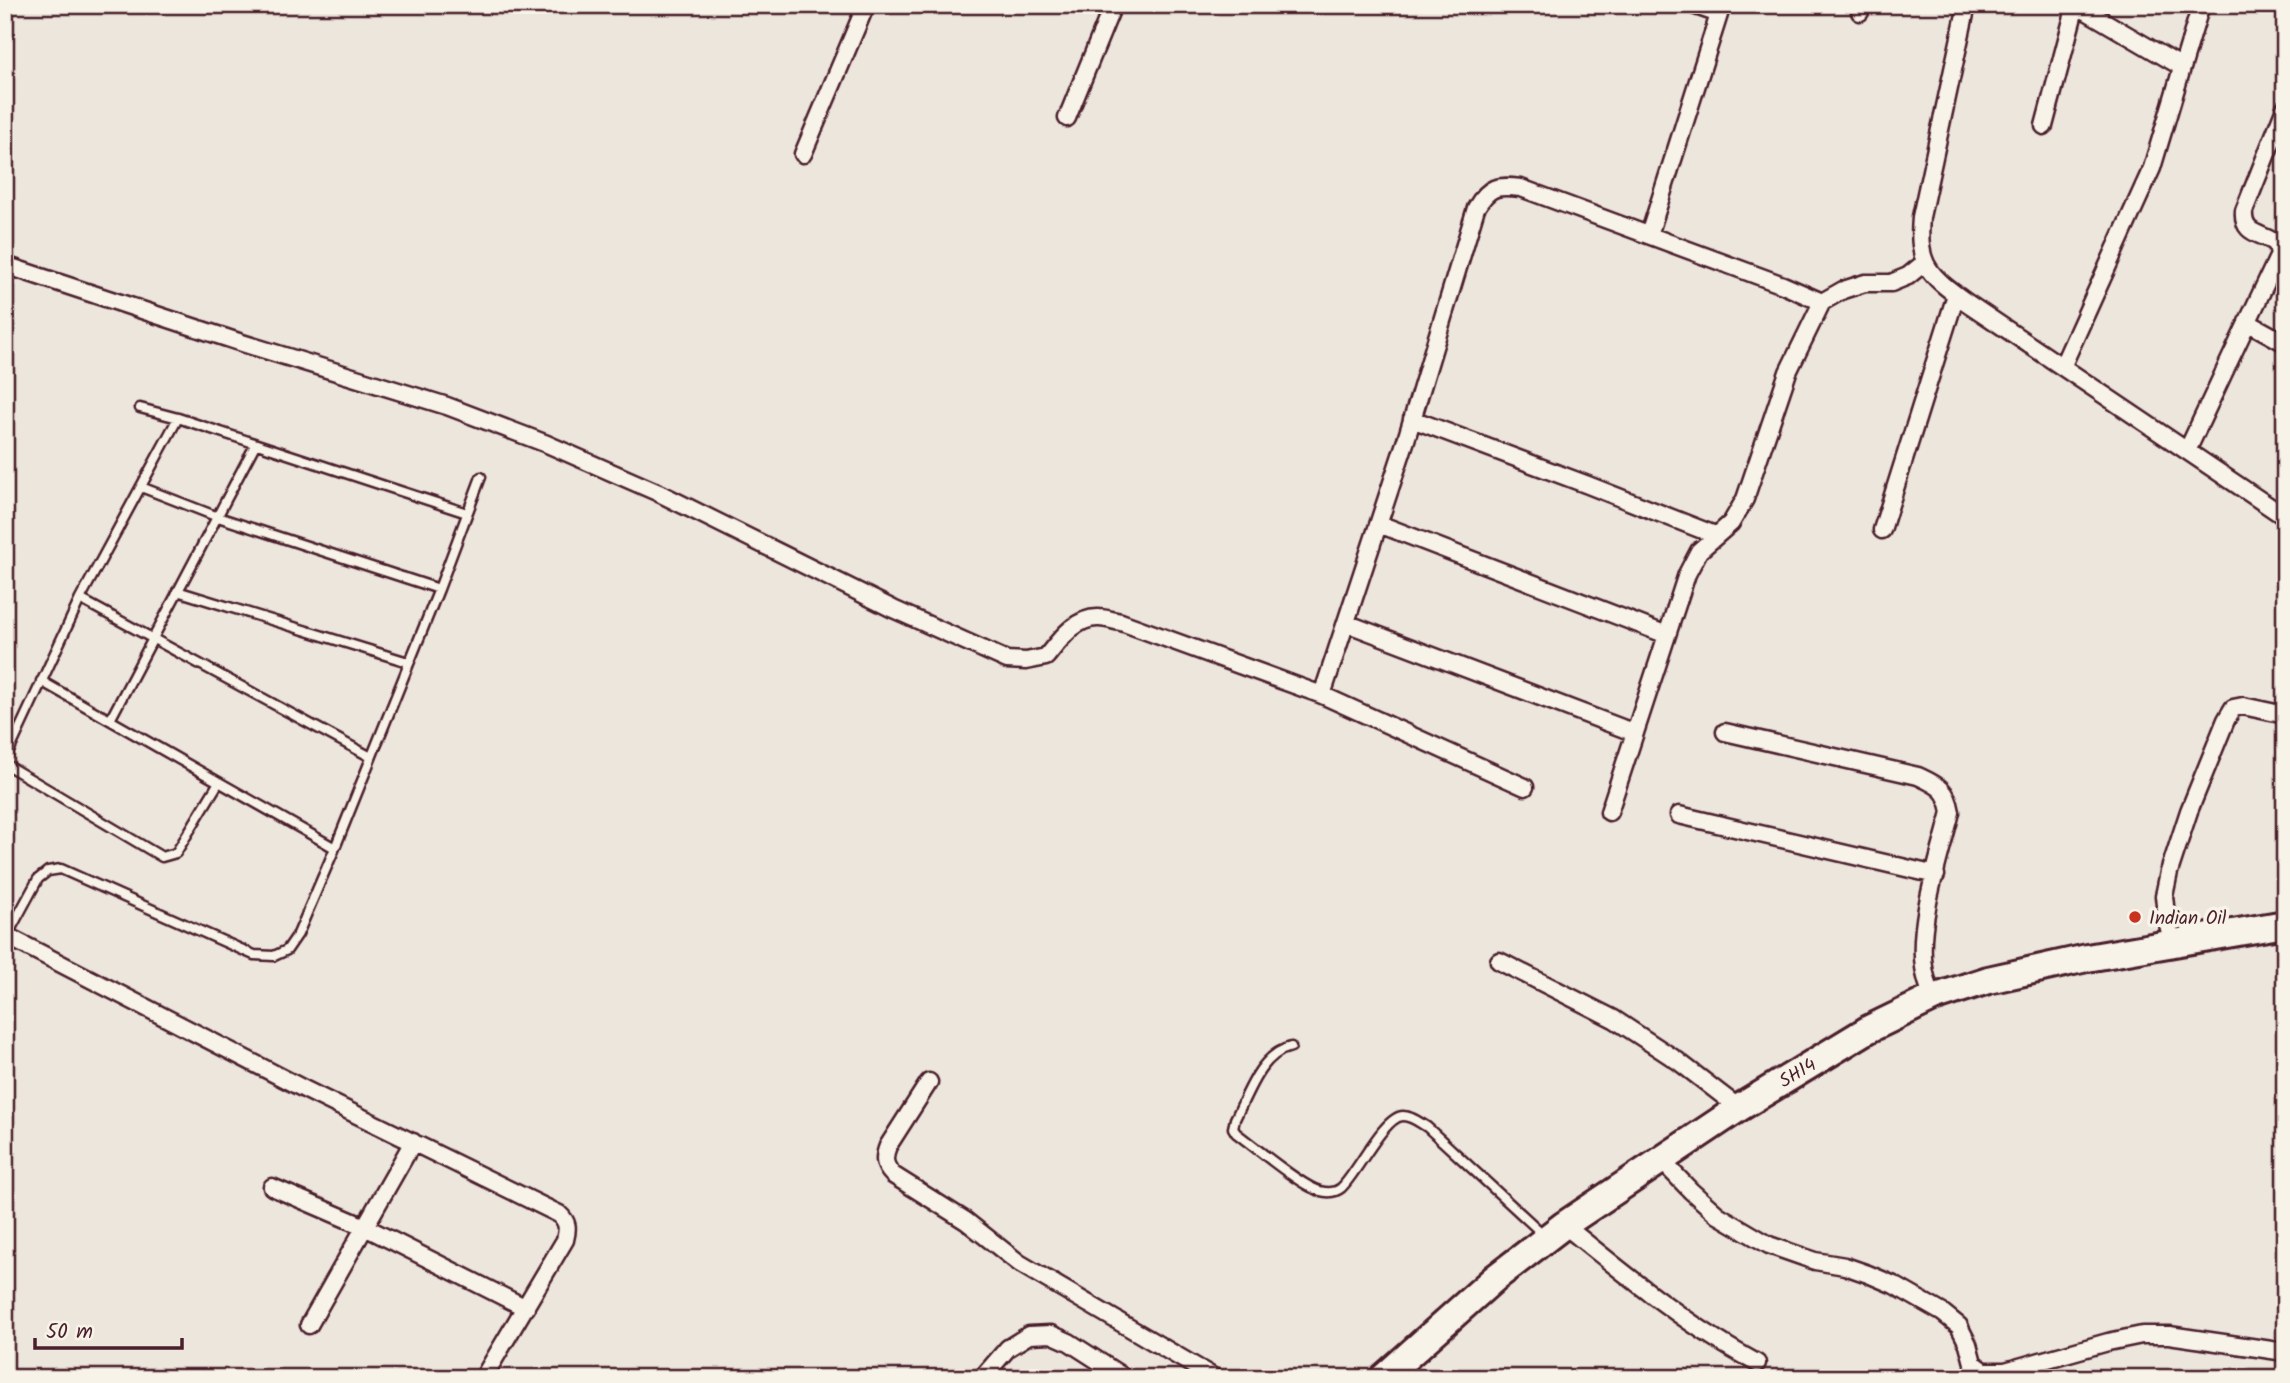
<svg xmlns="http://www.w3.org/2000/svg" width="2290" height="1383" font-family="Kalam,sans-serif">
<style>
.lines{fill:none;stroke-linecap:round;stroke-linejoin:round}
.service-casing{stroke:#4a1f2b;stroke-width:13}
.minor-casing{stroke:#4a1f2b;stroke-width:21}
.primary-casing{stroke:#4a1f2b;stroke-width:32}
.service{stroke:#f7f3e8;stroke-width:8}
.minor{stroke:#f7f3e8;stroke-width:16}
.primary{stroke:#f7f3e8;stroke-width:26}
.poi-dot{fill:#c8321e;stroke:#f7f3e8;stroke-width:2.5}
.labels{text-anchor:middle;stroke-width:7;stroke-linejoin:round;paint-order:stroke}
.poi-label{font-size:19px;fill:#4a1f2b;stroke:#f7f3e8;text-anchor:start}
.street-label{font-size:19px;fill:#4a1f2b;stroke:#f7f3e8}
</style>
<rect width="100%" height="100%" fill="#ece6dd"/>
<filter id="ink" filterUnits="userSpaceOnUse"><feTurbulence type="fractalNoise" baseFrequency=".0143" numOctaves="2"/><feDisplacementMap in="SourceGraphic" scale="14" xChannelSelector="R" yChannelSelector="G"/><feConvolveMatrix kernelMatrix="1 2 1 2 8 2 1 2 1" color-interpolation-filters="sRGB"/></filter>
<g filter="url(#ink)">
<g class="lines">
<!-- service casing -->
<g class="service-casing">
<path id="service" d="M140,408L178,418L467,513
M141,487L218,517L439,589
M177,591L408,662
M80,599L371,757
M41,681L335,848
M110,720L255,445
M5,760L80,599L178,418
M5,764L162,857L176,853L219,782
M7,936L38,879L48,871L61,869L254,955L274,956L287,950L298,934L335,848L439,589L481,477
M1291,1047C1260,1054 1248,1094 1235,1119L1233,1128L1236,1133C1255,1147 1301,1186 1320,1191C1328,1193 1335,1193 1341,1188C1356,1175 1384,1116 1403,1116C1412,1116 1420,1123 1427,1127L1545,1236"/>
</g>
<!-- minor casing -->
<g class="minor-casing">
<path id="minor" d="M1693,5L1719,14
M1967,5L1921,217C1917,266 1929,275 1966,302L2285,517
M2076,5L2182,67
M1860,12L1861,5
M1067,118L1113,5
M2044,126L2076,5
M803,154L866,5
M1649,235L1722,5
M5,265L242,343L447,406L547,444L659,493L893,609L1007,660L1026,661L1046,657C1059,641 1075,617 1099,618C1106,618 1114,621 1121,622L1322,695L1525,787
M2247,322L2285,343
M2062,367L2152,168L2201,5
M1412,419L1588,485L1715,535
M2187,451L2279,255L2277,244C2262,232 2242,236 2244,211L2285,108
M1379,524L1667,635
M1882,530L1956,295
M1346,623L1635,733
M1322,695L1406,440L1476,208C1489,186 1497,185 1521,188L1783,285L1822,302
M1725,732L1918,776C1939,786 1947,789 1951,812C1940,856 1917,923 1924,967C1925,977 1929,988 1933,998
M1609,812L1687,574L1699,551L1731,523L1745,499L1788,372L1822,302L1843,290L1865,283H1891L1908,276L1924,263
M1679,815L1936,875
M5,935L306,1090L559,1214C568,1222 568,1228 565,1240L483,1378
M2172,942L2166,915L2164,896L2169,872L2189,811L2226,720L2233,708L2243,706L2285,715
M1499,961L1614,1019L1678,1061L1739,1108
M929,1082L888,1146C883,1158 884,1166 893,1175L966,1221L1019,1263L1215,1378
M1661,1160L1691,1191L1718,1215L1769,1245L1815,1261L1845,1266L1868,1274L1894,1285L1943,1313L1959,1326L1968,1344L1973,1363L1984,1371H2005L2108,1342L2142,1335H2169L2285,1352
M272,1187L365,1227L526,1308
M1564,1225C1625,1274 1687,1326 1757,1363
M309,1325L413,1142
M982,1378L1008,1348L1029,1335L1051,1334L1069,1342L1125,1378"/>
</g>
<!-- primary casing -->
<g class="primary-casing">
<path id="primary" d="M1383,1378L1495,1278L1564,1225L1739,1108L1869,1029L1933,998L1988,980L2087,958L2285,924"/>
</g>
<!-- service -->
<use href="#service" class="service"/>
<!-- minor -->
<use href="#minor" class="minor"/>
<!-- primary -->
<use href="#primary" class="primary"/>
</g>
</g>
<!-- markers -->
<circle class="poi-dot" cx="2135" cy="917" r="7"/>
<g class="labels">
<!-- poi labels -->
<g class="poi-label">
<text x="2149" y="924">Indian Oil</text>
</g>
<!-- street labels -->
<g class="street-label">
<text transform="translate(1797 1072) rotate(-31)" y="7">SH14</text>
</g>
</g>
<!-- margin -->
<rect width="2290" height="1383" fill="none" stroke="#f7f3e8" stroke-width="28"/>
<rect x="14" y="14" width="2262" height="1355" fill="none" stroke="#4a1f2b" stroke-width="2.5" filter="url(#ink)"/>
<!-- scale -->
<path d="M35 1338v10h147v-10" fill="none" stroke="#4a1f2b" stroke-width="3.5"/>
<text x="46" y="1338" font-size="21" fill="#4a1f2b" stroke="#f7f3e8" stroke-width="5" paint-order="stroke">50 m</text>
</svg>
